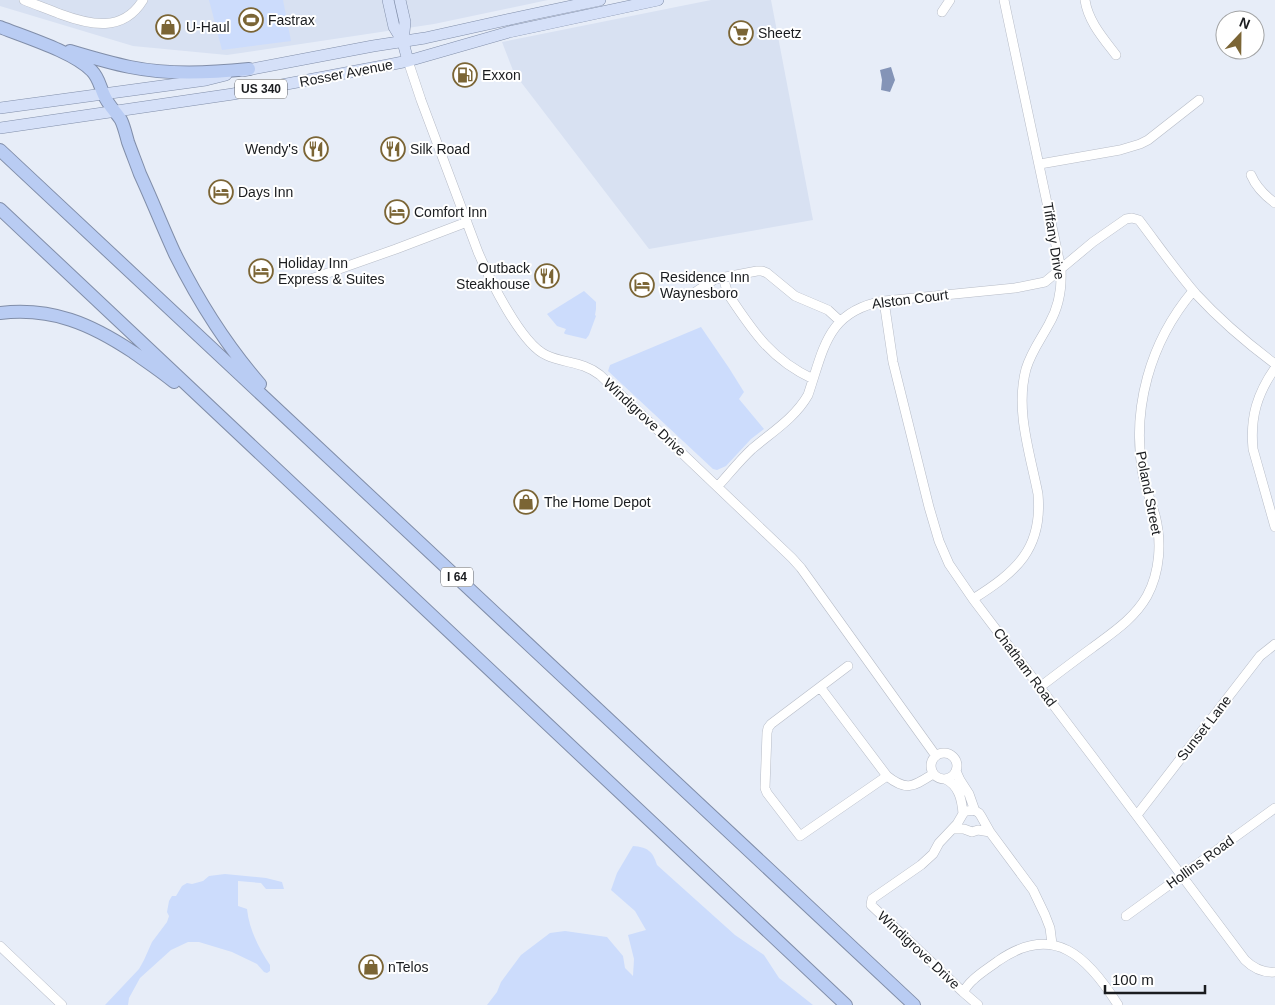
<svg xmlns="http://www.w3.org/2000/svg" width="1275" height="1005" font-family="Arial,sans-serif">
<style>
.built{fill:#d8e1f2}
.green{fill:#ccdcfc}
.water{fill:#8494b7}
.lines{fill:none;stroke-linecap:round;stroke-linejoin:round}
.minor-casing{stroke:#b7bcc7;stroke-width:10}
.major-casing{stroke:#818ea9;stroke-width:12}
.highway-casing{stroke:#818ea9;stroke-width:14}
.minor{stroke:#fff;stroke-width:9}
.major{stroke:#d5e0f8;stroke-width:11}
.highway{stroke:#b9ccf3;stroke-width:12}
.labels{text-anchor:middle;stroke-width:4;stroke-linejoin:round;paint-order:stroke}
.shield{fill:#fff;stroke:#5f6062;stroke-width:1}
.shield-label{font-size:12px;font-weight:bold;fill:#1a1c1f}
.poi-label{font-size:14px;fill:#1a1c1f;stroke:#fff;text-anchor:start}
.street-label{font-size:14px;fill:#1a1c1f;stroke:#fff}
</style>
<rect width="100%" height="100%" fill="#e7edf8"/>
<!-- built -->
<path class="built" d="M0,0H548L434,24L227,55L133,46L0,6Z
M711,0H771L813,220L649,249L514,73L502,42Z"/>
<!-- green -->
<path class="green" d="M209,0H283L291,41L222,50Z
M584,291L596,302V309L595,315L596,316L589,335L586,339L565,334L564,333L566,329L557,326L547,314Z
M701,327L729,368L744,392L739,399L764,429L751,439L726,466L717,470L713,469L608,371L610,365Z
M633,846C647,847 653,851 657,865L735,935L764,955L779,978L813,1005H487L497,992L501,982L521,955L550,933L565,931L607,937L623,956L625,968L633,976L634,959L628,935L646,930L635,911L611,890L617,873Z
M225,874L266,878L282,882L284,889H266L261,883L238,881V906L247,909C249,929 259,949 270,965V971L267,973L264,972L257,964L232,952L199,942H188L171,950L140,978L129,998L128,1005H105L139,969L144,960L152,942L167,922L169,916L167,912L169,901L172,896H176L182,886L187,883L192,884L203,881L209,876Z"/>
<!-- water -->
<path class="water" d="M891,67L895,80L890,92L881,90L882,80L880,70Z"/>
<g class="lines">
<!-- minor casing -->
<g class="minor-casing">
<path id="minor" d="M24,0C36,5 48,9 60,14C90,25 123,33 143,0
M1085,0C1088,21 1103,38 1116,55
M942,12L950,0
M408,61L421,100L478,252C489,278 521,344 546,355C565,364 582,361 600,375L792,558L801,568L936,756
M1040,164L1120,150L1140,144L1148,140L1199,100
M1251,175C1256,187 1264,195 1275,203
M723,277L727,291L730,297C754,333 772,360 813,379
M308,280L396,249L467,222
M691,295L715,279L757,271H762L767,273L795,296L828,310L840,321
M884,301L893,362L929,507L939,541L949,564L973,599L1092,756L1245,960C1253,968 1263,973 1275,972
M1275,368C1257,394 1250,417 1253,449L1275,527
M718,486C729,474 740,460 752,449C772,432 795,418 808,395C824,348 827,311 884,301L1015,288L1045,282L1093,242L1126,219L1132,218L1139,220C1158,245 1176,271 1196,294C1220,320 1247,343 1275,364
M973,599C1016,572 1043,549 1038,494C1030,453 1015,410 1026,369C1031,352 1041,339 1049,324C1059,307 1062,288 1061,269L1004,0
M848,666L771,724L768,728L767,733L765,788L767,793L800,836L887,776
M820,687L887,776C907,792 914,786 933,774
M1040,687C1057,674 1074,661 1092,648C1112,633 1134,619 1147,596C1160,572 1162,542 1155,515C1151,502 1146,489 1143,475C1131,409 1150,342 1193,291
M931 766a13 13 0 1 1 26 0a13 13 0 1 1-26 0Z
M956,771L960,780L969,794L975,811
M945,779C959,785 962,800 963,814
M1137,815L1260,656L1275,644
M953,829H964L972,832L978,830L990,832
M1126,916L1275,808
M0,946L62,1005
M963,992L871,905L872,899L921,865L933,854L939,843L957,824L964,812L967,811L974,810L979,813L981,816L990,832L1033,890L1045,915L1050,928L1052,944
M978,1005L963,992C966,988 969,983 973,980C980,973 990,967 998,961C1054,922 1088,957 1118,1005"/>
</g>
<!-- major casing -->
<g class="major-casing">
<path id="major" d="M388,0L394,27L403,42L408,61
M400,0L405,22L403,42
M242,71L373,46L425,38L529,15L600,0
M0,108L206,80L226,75
M0,128L233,94L388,65L408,61L509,32L658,0"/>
</g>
<!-- highway casing -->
<g class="highway-casing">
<path id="highway" d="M0,27C25,37 74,52 92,71C99,78 100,87 104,95C108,105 116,112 121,120C124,126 126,135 128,142C132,153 136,163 140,174C152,200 163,228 175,254C198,300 226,345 260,384
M70,51C90,57 110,63 130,67C169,75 209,73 249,69
M0,150L914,1005
M0,209L846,1005
M0,313C52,307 91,324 133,352C147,362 161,371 174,382"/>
</g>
<!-- minor -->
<use href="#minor" class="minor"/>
<!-- major -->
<use href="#major" class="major"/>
<!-- highway -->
<use href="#highway" class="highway"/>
</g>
<!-- icons -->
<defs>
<g id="stadium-ring" transform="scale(1.25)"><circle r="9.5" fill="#fff" stroke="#7b6535" stroke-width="1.5"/><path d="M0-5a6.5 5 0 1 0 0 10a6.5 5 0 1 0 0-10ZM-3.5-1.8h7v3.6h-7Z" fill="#7b6535"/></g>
<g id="shop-ring" transform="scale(1.25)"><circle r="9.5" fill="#fff" stroke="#7b6535" stroke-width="1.5"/><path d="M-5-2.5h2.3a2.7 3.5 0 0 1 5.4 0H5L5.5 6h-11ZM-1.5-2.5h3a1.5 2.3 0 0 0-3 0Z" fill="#7b6535"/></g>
<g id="supermarket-ring" transform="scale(1.25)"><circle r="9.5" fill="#fff" stroke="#7b6535" stroke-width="1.5"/><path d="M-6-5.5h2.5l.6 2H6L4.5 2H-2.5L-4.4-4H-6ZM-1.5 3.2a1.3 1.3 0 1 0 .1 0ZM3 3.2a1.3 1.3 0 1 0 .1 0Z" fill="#7b6535"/></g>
<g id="fuel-ring" transform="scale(1.25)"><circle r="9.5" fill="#fff" stroke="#7b6535" stroke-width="1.5"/><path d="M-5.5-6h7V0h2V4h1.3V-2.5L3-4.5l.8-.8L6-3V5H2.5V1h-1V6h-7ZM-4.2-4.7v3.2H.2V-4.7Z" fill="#7b6535"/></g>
<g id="restaurant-ring" transform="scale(1.25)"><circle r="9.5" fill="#fff" stroke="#7b6535" stroke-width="1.5"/><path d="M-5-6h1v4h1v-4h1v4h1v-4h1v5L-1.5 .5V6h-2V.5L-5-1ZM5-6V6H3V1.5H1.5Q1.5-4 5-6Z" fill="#7b6535"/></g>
<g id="hotel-ring" transform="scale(1.25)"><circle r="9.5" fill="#fff" stroke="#7b6535" stroke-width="1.5"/><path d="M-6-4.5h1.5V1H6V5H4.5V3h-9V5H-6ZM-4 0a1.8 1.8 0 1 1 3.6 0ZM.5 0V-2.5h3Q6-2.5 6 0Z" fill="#7b6535"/></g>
</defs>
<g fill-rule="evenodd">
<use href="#stadium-ring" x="251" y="20"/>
<use href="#shop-ring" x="168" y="27"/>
<use href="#supermarket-ring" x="741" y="33"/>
<use href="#fuel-ring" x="465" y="75"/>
<use href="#restaurant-ring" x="316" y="149"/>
<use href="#restaurant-ring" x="393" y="149"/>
<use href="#hotel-ring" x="221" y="192"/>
<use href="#hotel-ring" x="397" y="212"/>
<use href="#hotel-ring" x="261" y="271"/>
<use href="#restaurant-ring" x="547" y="276"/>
<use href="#hotel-ring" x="642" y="285"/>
<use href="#shop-ring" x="526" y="502"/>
<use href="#shop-ring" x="371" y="967"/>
</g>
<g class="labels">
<!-- shield labels -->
<g class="shield">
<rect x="235" y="79.5" width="52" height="19" rx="4"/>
<rect x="441" y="567.5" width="32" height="19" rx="4"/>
</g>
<g class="shield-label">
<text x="261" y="93">US 340</text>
<text x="457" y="581">I 64</text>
</g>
<!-- poi labels -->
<g class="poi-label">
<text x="268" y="25">Fastrax</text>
<text x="186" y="32">U-Haul</text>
<text x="758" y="38">Sheetz</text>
<text x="482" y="80">Exxon</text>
<text x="298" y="154" text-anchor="end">Wendy's</text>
<text x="410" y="154">Silk Road</text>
<text x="238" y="197">Days Inn</text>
<text x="414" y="217">Comfort Inn</text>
<text x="278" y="268">Holiday Inn<tspan x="278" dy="16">Express &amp; Suites</tspan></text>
<text x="530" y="273" text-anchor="end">Outback<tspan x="530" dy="16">Steakhouse</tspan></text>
<text x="660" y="282">Residence Inn<tspan x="660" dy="16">Waynesboro</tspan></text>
<text x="544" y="507">The Home Depot</text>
<text x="388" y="972">nTelos</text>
</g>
<!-- street labels -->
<g class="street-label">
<text transform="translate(346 73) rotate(-11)" y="5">Rosser Avenue</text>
<text transform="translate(1054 241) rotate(81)" y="5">Tiffany Drive</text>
<text transform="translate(910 299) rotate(-7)" y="5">Alston Court</text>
<text transform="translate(645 417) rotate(43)" y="5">Windigrove Drive</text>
<text transform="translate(1149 493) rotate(79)" y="5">Poland Street</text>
<text transform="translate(1025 667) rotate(53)" y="5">Chatham Road</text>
<text transform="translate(1204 728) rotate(-52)" y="5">Sunset Lane</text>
<text transform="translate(1200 862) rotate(-36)" y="5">Hollins Road</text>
<text transform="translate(919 950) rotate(43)" y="5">Windigrove Drive</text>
</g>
</g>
<!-- north arrow -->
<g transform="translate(1240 35) rotate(22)"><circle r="24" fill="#ffffff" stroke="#a3a4a5"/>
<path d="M0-4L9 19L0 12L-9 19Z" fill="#7b6535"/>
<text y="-8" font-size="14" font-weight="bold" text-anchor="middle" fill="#1a1c1f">N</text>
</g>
<!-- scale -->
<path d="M1105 985v8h100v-8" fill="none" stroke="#1a1c1f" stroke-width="2.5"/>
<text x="1112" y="985" font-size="15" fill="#1a1c1f" stroke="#ffffff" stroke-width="4" paint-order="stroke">100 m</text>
</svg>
